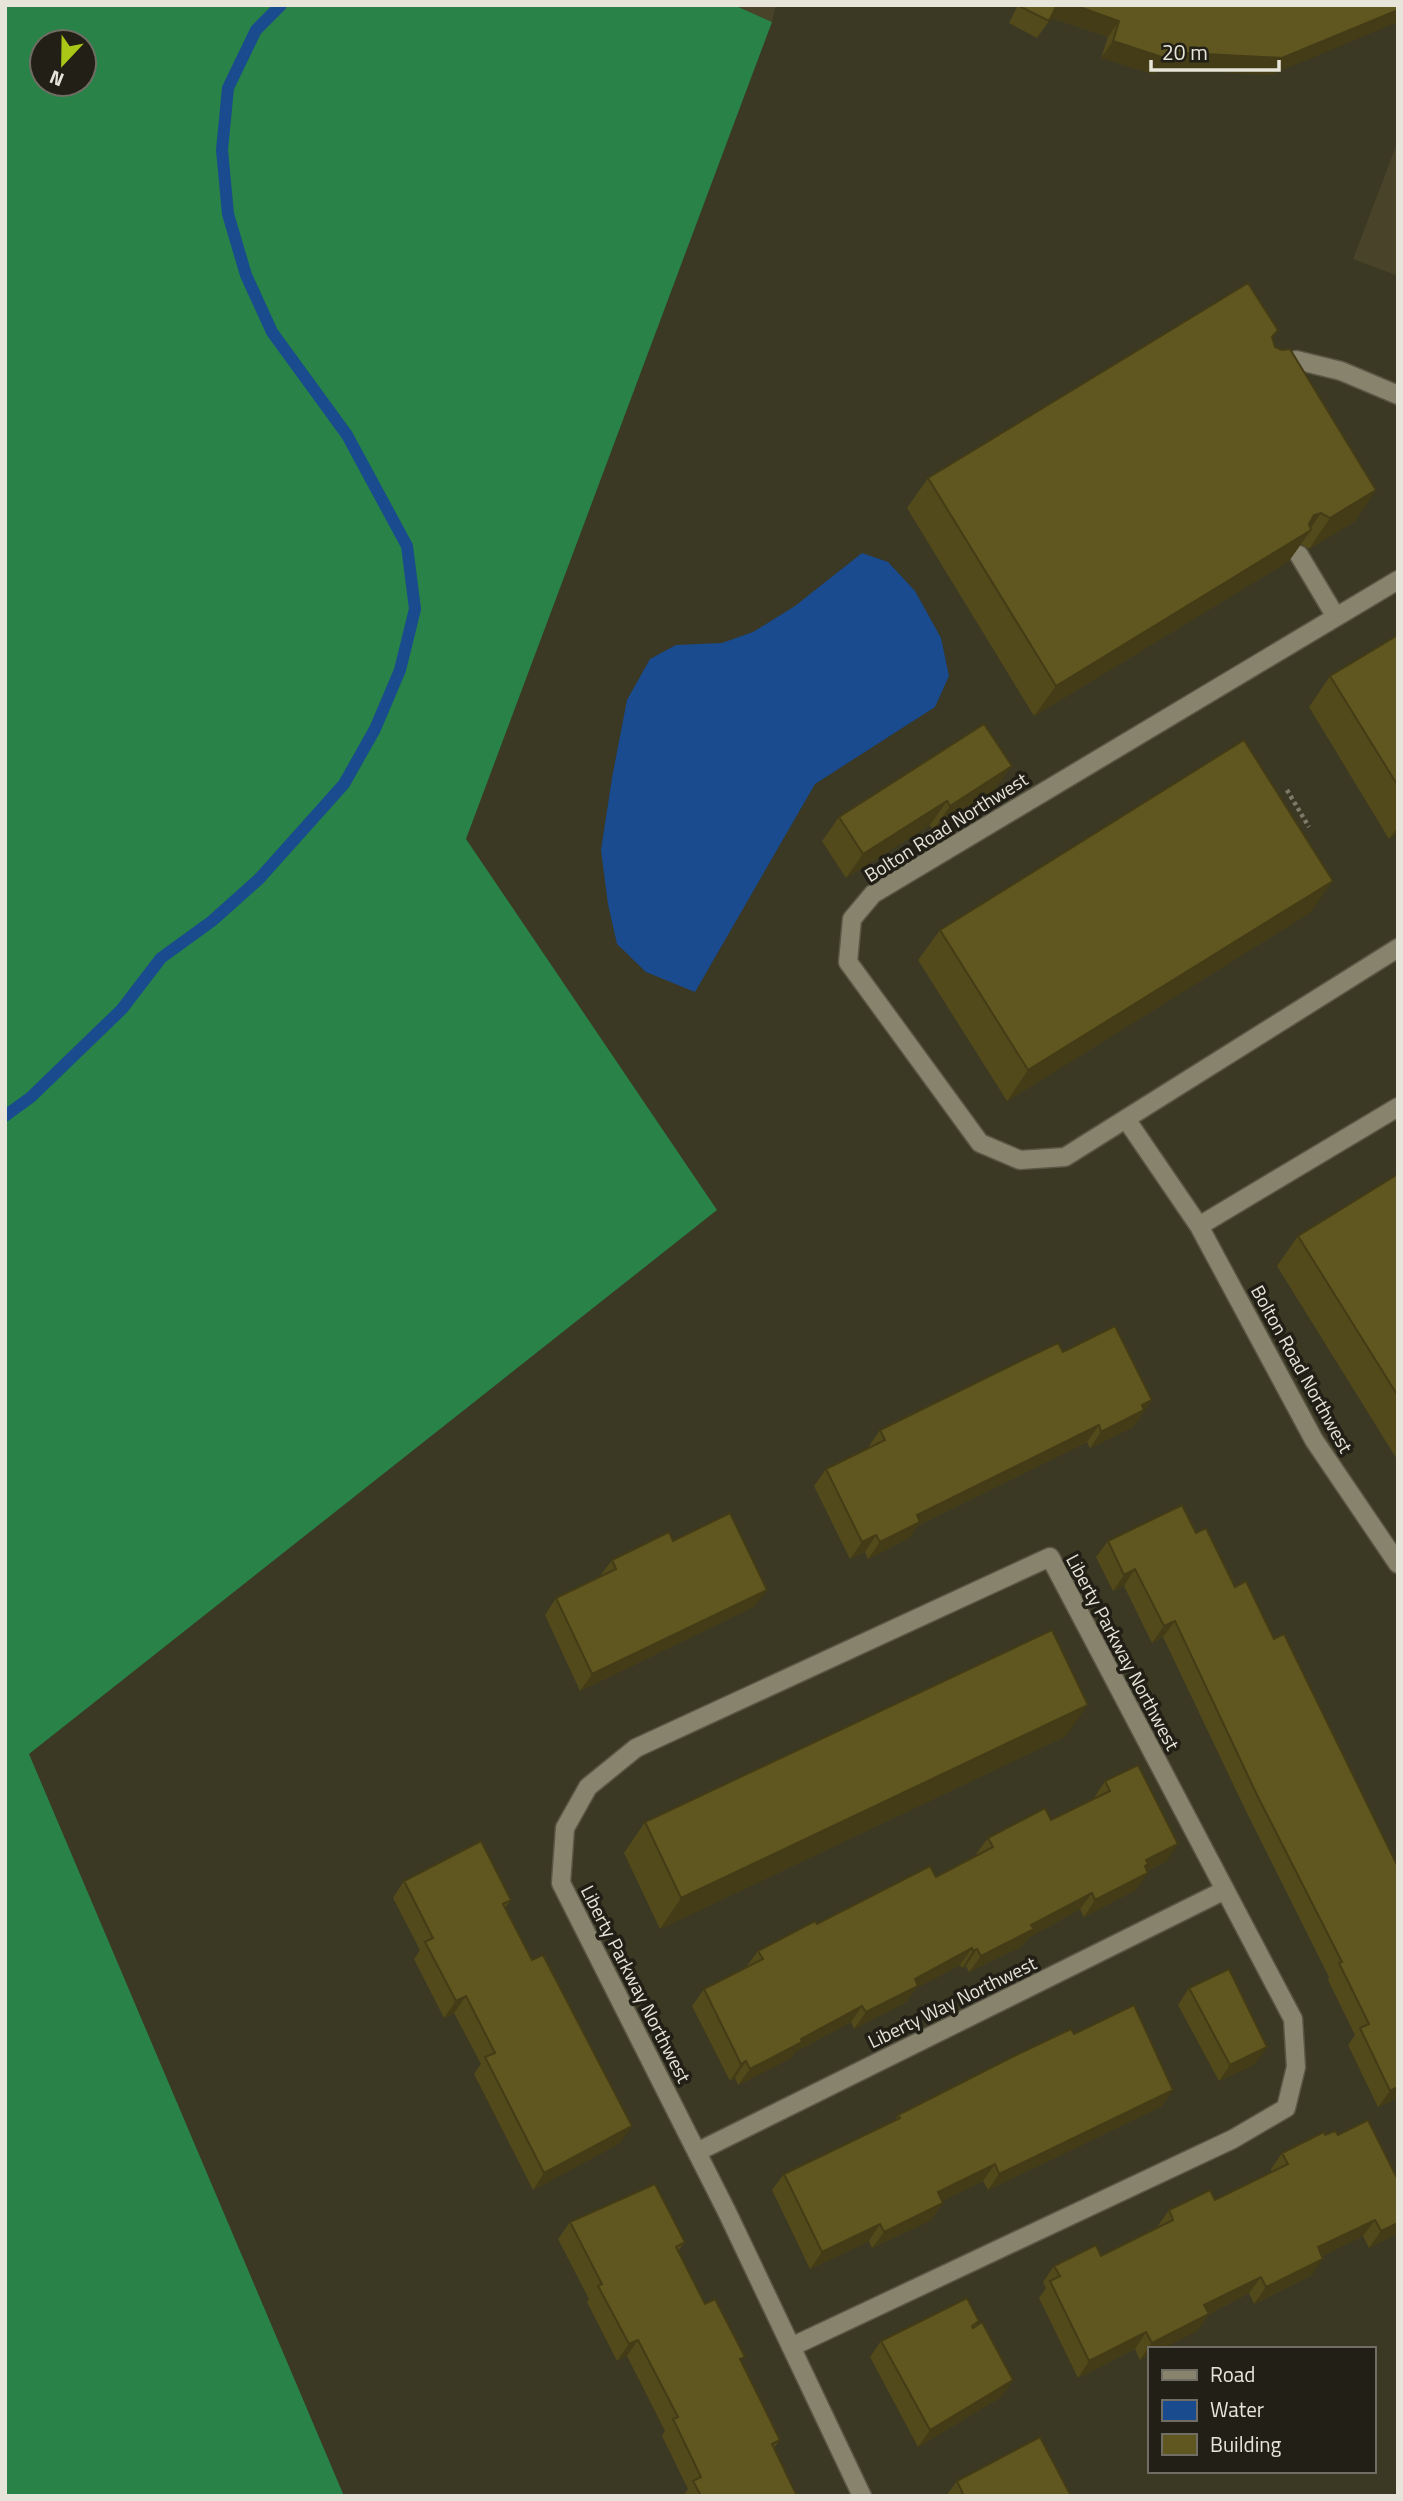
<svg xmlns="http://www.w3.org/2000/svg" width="1403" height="2501" font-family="'Titillium Web',sans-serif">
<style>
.built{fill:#494429}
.forest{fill:#298247;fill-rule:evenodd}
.water{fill:#194b8e}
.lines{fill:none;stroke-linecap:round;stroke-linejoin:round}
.stream{stroke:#194b8e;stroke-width:12}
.service-casing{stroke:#5a5645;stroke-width:21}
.minor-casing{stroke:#5a5645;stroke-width:21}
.path{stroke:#7e7b6a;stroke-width:4.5;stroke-dasharray:3.5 3.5;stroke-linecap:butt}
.service{stroke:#87836c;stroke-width:18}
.minor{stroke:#87836c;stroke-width:18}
.wall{fill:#534a1c}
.shaded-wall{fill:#433c16}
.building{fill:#605620;stroke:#433c16;stroke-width:2}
.labels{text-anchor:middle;stroke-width:7;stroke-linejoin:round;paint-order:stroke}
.street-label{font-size:19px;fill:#e7e5d9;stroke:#211f16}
</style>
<rect width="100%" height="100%" fill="#3b3823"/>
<!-- built -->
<path class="built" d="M734,5H776L772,22Z
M1398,141V276L1353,259Z"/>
<!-- forest -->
<path class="forest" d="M5,5H734L772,22L466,839L717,1210L29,1754L344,2496H5ZM42,42H84V84H42Z"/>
<!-- water -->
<path class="water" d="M862,553L888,562L915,591L941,638L949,676L935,707L815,784L695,992L646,972L617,944L608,904L601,850L612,778L627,700L650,659L676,645L722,643L753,632L795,606Z"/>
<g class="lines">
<!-- stream -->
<path class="stream" d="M5,1116L31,1097L122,1009L161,958L212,921L259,879L344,784L375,729L400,670L415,609L407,546L347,435L272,332L246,275L228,214L222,150L228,88L256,30L281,5"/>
<!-- service casing -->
<g class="service-casing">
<path id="service" d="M1275,366L1296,360L1341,371L1398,395
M1299,555L1336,617
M1398,580L873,894L852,919L848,962L980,1143L1020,1160L1065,1157L1398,948
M1126,1119L1199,1226L1398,1107
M1199,1226L1314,1440L1398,1564
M697,2152L1225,1890"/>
</g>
<!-- minor casing -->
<g class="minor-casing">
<path id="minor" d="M791,2347L1233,2139L1286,2108L1296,2067L1293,2019L1050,1557L636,1748L588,1787L565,1828L561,1883L727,2212L862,2496"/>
</g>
<!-- path -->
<path class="path" d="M1287,790L1309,827"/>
<!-- service -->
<use href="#service" class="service"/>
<!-- minor -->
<use href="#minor" class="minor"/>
</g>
<!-- wall -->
<path class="wall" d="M1018,5H1398L1271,75L1158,68L1154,74L1101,58L1108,37L1051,18L1037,38L1009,23Z
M1272,337L1275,347L1376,490L1355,521L1309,549L1301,544L1289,561L1034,716L907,508L928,478Z
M1398,635V833L1389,839L1309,707L1330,676Z
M995,790L933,830L930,825L846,878L822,841L839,817Z
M1311,912L1007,1101L918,960L940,930Z
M1398,1174V1461L1277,1266L1298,1236Z
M1063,1352L1152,1400L1133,1427L1090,1448L1087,1442L917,1526L909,1538L868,1559L865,1552L850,1559L814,1486L826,1469L869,1448V1446L880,1430Z
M1196,1533L1274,1639L1398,1867V2098L1378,2107L1348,2045L1355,2035L1328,1980L1329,1977L1246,1811L1163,1637L1152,1643L1124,1586L1113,1591L1096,1557L1108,1541Z
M673,1541L755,1606L580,1691L545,1615L556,1598L600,1576L612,1560Z
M1066,1736L660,1929L624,1853L645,1822Z
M1105,1781L1167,1861L1147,1871L1137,1889L1084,1917L1080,1909L1028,1938L1022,1946L969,1972L966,1966L962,1968L960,1965L916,1988L906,2002L854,2029L851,2022L795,2052L791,2058L738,2085L735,2078L730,2081L692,2006L704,1989L746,1967L758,1951L817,1924L936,1877L977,1855L976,1854L988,1838L1051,1820L1094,1798Z
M404,1881L511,1900L505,1908L620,2143L533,2190L474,2074L481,2064L454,2013L444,2018L414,1959L420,1950L393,1898Z
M1189,1988L1267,2047L1255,2064L1219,2081L1178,2005Z
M1074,2034L1162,2106L988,2190L983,2181L942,2201L931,2220L872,2248L869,2241L810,2269L772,2190L784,2174L895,2120L898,2115Z
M1325,2135H1338L1398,2180V2233L1369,2248L1363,2236L1322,2256L1312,2275L1254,2304L1249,2293L1209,2314L1197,2331L1149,2349V2355L1140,2360L1135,2349L1078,2378L1039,2298L1046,2288L1043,2282L1054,2266L1101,2256L1157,2228V2227L1169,2210L1215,2200L1272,2172L1271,2169L1282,2153Z
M570,2222L685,2242L678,2251L705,2304L741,2362L780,2440L774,2448L797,2496H683L688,2489L662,2436L665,2431L627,2356L617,2361L587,2302L589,2299L558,2239Z
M979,2321L976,2326L1013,2380L1001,2397L918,2447L870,2357L881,2341Z
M957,2481L1071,2496H946Z"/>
<!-- shaded-wall -->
<path class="shaded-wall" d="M1056,5H1074L1119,21L1108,37L1048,17Z
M1398,10V22L1271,75L1158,68L1154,74L1101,58L1113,41L1167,52Z
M1376,490L1355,521L1309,549L1330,518Z
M1321,513L1308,532L1311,530L1289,561L1034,716L1056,686L1314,515Z
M1012,766L995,790L933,830L950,806Z
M947,801L930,825L846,878L863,854Z
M1398,827V833L1389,839Z
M1333,881L1311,912L1007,1101L1028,1070Z
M1152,1400L1133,1427L1090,1448L1101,1432L1142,1405Z
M1099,1425L1087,1442L917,1526L909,1538L868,1559L880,1542L917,1515Z
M876,1535L865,1552L850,1559L862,1542Z
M1135,1569L1124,1586L1113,1591L1124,1575Z
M767,1590L755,1606L580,1691L592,1674Z
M1175,1621L1163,1637L1152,1643L1164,1626Z
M1088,1705L1066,1736L660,1929L681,1898Z
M1178,1844L1167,1861L1142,1873H1148L1137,1889L1084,1917L1095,1900L1146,1860Z
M1092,1893L1080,1909L1028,1938L1022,1946L969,1972L981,1956L1031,1925Z
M972,1948L960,1965L916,1988L906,2002L854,2029L866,2012L915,1979Z
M977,1949L966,1966L962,1968L973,1951Z
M466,1996L454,2013L444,2018L456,2001Z
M862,2006L851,2022L795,2052L791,2058L738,2085L750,2069L801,2039Z
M1267,2047L1255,2064L1219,2081L1230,2065Z
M746,2061L735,2078L730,2081L741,2064Z
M1398,2087V2098L1378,2107L1390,2091Z
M1173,2090L1162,2106L988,2190L999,2174Z
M632,2126L620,2143L533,2190L544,2173Z
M995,2164L983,2181L926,2209L938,2192Z
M943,2203L931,2220L872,2248L884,2232Z
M1375,2220L1363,2236L1306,2264L1318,2247Z
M1398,2223V2233L1369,2248L1381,2231Z
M880,2224L869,2241L810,2269L822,2252Z
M1323,2259L1312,2275L1254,2304L1266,2287Z
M1261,2277L1249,2293L1193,2322L1204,2305Z
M1209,2314L1197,2331L1162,2349H1149V2355L1140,2360L1152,2343Z
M1146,2332L1135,2349L1078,2378L1089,2361Z
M638,2340L627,2356L617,2361L629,2344Z
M1013,2380L1001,2397L918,2447L930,2430Z"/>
<!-- building -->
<path class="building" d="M1022,5H1057L1049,21L1021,7Z
M1074,5H1398V10L1282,58L1167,52L1165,58L1113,41L1119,21Z
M1248,283L1278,330L1272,337L1275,347L1282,350L1290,349L1376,490L1330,518L1321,513L1314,515L1309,524L1311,530L1056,686L928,478Z
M1398,635V786L1330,676Z
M984,724L1012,766L950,806L947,801L863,854L839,817Z
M1244,740L1333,881L1028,1070L940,930Z
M1398,1174V1396L1298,1236Z
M1115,1326L1152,1400L1142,1405L1144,1410L1101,1432L1099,1425L917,1515L920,1522L880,1542L876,1535L862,1542L826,1469L885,1440L880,1430L1008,1367L1058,1343L1063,1352Z
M1182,1505L1196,1533L1206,1528L1235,1587L1246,1581L1274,1639L1284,1634L1398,1867V2087L1390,2091L1360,2028L1369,2024L1339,1963L1342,1962L1257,1795L1175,1621L1164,1626L1135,1569L1124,1575L1108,1541Z
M730,1513L767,1590L592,1674L556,1598L616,1569L612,1560L669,1532L673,1541Z
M1052,1630L1088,1705L681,1898L645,1822Z
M1138,1765L1178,1844L1146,1860L1148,1864L1145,1866L1148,1873L1095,1900L1092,1893L1031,1925L1034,1929L981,1956L977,1949L973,1951L972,1948L915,1979L918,1986L866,2012L862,2006L801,2039L802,2042L750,2069L746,2061L741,2064L704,1989L763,1959L758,1951L815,1921L817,1924L930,1866L936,1877L993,1847L988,1838L1045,1808L1051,1820L1110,1791L1105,1781Z
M481,1841L511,1900L503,1904L532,1960L543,1955L632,2126L544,2173L485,2057L495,2053L466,1996L456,2001L425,1942L433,1938L404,1881Z
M1229,1969L1267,2047L1230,2065L1189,1988Z
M1134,2005L1173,2090L999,2174L995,2164L938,2192L943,2203L884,2232L880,2224L822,2252L784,2174L900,2118L898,2115L1012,2057L1071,2029L1074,2034Z
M1368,2120L1398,2180V2223L1381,2231L1375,2220L1318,2247L1323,2259L1266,2287L1261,2277L1204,2305L1209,2314L1152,2343L1146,2332L1089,2361L1050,2281L1060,2276L1054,2266L1096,2245L1101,2256L1173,2220L1169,2210L1210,2190L1215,2200L1288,2164L1282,2153L1324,2132L1325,2135L1335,2131L1338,2135Z
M655,2184L685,2242L676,2247L705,2304L715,2299L745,2357L740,2359L780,2440L772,2444L797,2496H701L693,2481L701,2477L673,2419L678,2417L638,2340L629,2344L598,2286L602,2284L570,2222Z
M967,2298L979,2321L972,2326L973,2328L982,2322L1013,2380L930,2430L881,2341Z
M1040,2437L1071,2496H964L957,2481Z"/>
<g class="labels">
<!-- street labels -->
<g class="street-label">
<text transform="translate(946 827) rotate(-32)" y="7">Bolton Road Northwest</text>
<text transform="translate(1302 1369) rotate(61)" y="7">Bolton Road Northwest</text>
<text transform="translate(1123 1652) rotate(62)" y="7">Liberty Parkway Northwest</text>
<text transform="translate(636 1984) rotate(63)" y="7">Liberty Parkway Northwest</text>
<text transform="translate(952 2002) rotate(-26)" y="7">Liberty Way Northwest</text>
</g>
</g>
<!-- border -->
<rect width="1403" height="2501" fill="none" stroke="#e7e5d9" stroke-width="14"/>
<!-- legend -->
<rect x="1148" y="2347" width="228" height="126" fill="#211f16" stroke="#706e64" stroke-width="2"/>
<rect x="1162" y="2370" width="35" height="10" fill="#87836c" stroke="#706e64" stroke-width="2"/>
<text x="1210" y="2382" font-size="21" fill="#e7e5d9">Road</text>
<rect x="1162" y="2400" width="35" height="21" fill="#194b8e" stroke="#706e64" stroke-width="2"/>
<text x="1210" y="2417" font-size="21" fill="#e7e5d9">Water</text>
<rect x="1162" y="2434" width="35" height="21" fill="#605620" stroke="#706e64" stroke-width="2"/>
<text x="1210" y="2452" font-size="21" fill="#e7e5d9">Building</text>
<!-- north arrow -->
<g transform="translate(63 63) rotate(202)"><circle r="33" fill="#211f16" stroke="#706e64" stroke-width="2"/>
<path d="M0-5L12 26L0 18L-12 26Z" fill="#aac718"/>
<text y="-10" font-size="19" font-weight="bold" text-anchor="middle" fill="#e7e5d9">N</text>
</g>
<!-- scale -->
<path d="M1151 60v10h128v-10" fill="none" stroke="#e7e5d9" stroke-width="3.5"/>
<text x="1162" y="60" font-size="21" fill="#e7e5d9" stroke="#211f16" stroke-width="5" paint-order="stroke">20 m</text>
</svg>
